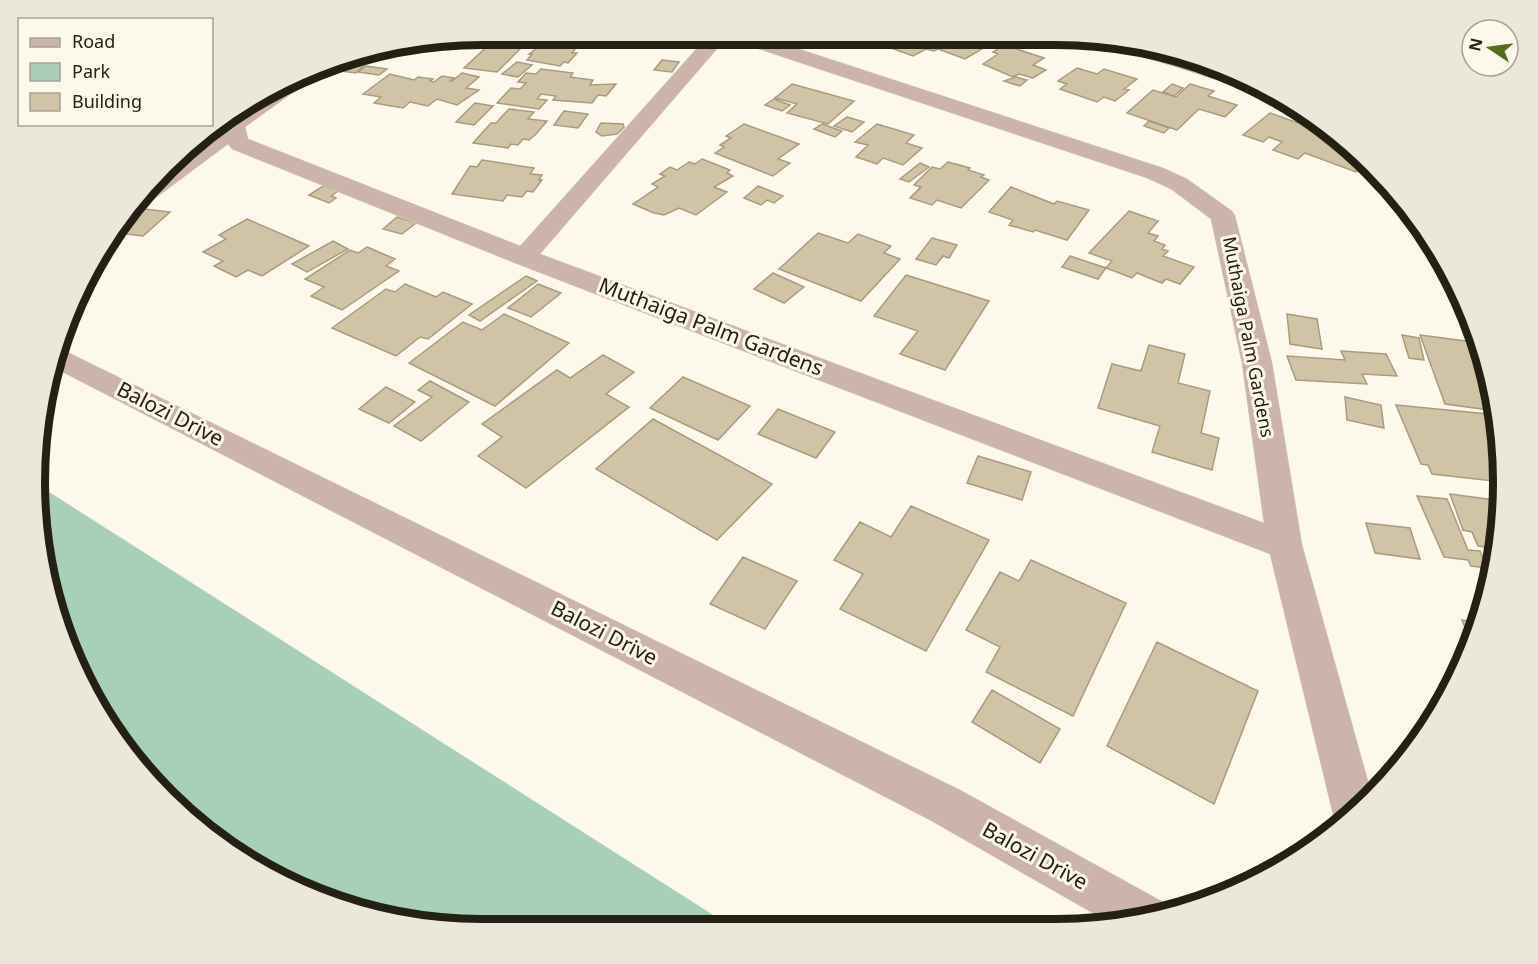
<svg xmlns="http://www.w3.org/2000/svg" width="1538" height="964" font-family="'Noto Sans',sans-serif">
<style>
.green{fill:#a8d0b9}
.building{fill:#d1c4a6;stroke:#a89b7f;stroke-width:1.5}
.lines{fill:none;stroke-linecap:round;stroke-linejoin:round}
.minor-casing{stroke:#dad5c9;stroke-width:1}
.minor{fill:#ccb4aa;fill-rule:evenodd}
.labels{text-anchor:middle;stroke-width:6;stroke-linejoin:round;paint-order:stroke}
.far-street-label{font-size:18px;fill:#242014;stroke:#fdf8ec}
.street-label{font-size:21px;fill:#242014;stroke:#fdf8ec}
.rim{fill:none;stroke:#242014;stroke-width:8}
</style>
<rect width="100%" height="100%" fill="#fdf8ec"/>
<!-- green -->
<path class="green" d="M35,483L732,927L424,926L311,896L209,837L110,730L50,598Z"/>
<!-- building -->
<path class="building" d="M917,37L986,38L982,40L992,43L965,59L938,49L934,51L926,49L913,56L891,48Z
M1008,38H1037L1020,48L1001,42Z
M494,40L525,44L497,72L464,68Z
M546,41L565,43L562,47L576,48L572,53H577L568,63L564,62L560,66L527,60L532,54H529Z
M1004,45L1044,58L1033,65L1046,70L1033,78L1019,74L1013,77L983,64L998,54L993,52Z
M662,60L679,62L672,72L654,70Z
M517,62L532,65L518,77L502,74Z
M349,63L364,65L356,73L341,71Z
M366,66L387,69L379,75L358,72Z
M1077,68L1097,74L1104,69L1137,79L1124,89L1129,90L1115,101L1104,97L1097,102L1060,89L1067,84L1058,81Z
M541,69L573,73L570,77L593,80L590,85L616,84L606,96L598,95L592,103L553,100L556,96L541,94L537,99L547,100L539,109L497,103L511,88L520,89L526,83L518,82L526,73L536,74Z
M462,73L479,77L466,88L479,90L457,105L437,99L428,106L410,102L403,108L374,103L381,97L363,94L390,74L414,80L418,77L433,79L430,81L434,82L442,76L454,78L450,81H452Z
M1016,77L1027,80L1020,86L1004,81Z
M792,84L854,101L828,124L787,113L797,104L775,98Z
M1172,84L1183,88L1174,96L1163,92Z
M1190,84L1214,91L1208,96L1237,105L1225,117L1199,109L1177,130L1127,113L1153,90L1176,97Z
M774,99L790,105L782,111L765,105Z
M475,103L493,106L474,125L456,122Z
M509,109L534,112L528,119L547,121L536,134L529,140L523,139L518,145L511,144L508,148L473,143L491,123H496Z
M564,111L588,114L578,128L554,125Z
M1270,113L1298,123L1306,117L1318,121L1329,127L1366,162L1356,172L1305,153L1298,159L1273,150L1282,142L1269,137L1263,142L1243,135Z
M847,117L864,122L852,132L834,126Z
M1149,121L1169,128L1164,133L1144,126Z
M601,123L623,124L624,127L617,134L602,136L596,132Z
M744,124L799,144L778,159L790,163L773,176L715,153L724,147L720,145L731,138L726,136Z
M822,124L842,131L835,137L814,129Z
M877,124L914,135L906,143L922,148L903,165L883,158L877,164L856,157L868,145L855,142Z
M702,159L730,170L727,173L733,176L714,187L727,192L696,215L679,208L664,215L654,213L633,204L658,187L652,184L665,176L660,174L670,167L677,170L689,162L695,164Z
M482,160L534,168L530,174L542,175L539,180H542L533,192L527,191L522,197L507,195L503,201L452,194L470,166L477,167Z
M948,162L970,168L968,170L984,175L981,177L989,180L961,208L937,200L932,205L910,198L921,187L914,185L932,167L940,169Z
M920,163L929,167L909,182L900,179Z
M323,186L338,191L331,196L336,198L329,203L309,195Z
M758,186L783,196L774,203L767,200L761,205L744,198Z
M1011,187L1054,204L1057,201L1089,210L1067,240L1035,230L1033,232L1009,225L1013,220L989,212Z
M144,209L170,212L143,236L116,233Z
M1129,211L1158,221L1148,233L1158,236L1154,241L1165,245L1162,249L1168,251L1163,256L1194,267L1180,284L1166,279L1162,283L1137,273L1132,278L1106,268L1112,261L1089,253Z
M397,217L416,223L402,234L383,229Z
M247,219L309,246L262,276L248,270L236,277L214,266L223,261L203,252L226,239L219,235Z
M818,233L848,243L858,234L891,246L884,253L900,259L861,301L779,269Z
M932,238L957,245L949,258L943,256L936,265L916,259Z
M333,241L348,249L307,272L292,264Z
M367,247L395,259L386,266L399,271L342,310L311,296L324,287L305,279L350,250L358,253Z
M1070,256L1106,268L1098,279L1062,267Z
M773,273L804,287L784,303L754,289Z
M906,275L989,301L945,370L900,354L918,331L874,316Z
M526,276L537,281L480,321L469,315Z
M405,284L436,297L443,292L472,304L428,339L420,337L396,356L332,328L386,289L395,292Z
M538,284L561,293L531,317L508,308Z
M504,314L569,343L495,406L409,363L463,322L482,330Z
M1287,314L1317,319L1322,349L1290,344Z
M1402,335L1419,338L1424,360L1409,358Z
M1420,335L1481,343L1497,411L1445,404Z
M1149,345L1185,354L1178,383L1210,391L1201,433L1219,438L1212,470L1152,452L1160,426L1098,408L1112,364L1141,371Z
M1341,351L1386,354L1397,376L1362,374L1367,384L1296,380L1287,356L1345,360Z
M603,355L634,372L606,394L629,407L526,488L478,456L502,437L482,424L557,370L570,378Z
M683,377L750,406L718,440L650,408Z
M430,381L469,402L421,441L394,426L432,397L418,390Z
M386,387L415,402L389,423L359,409Z
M1345,397L1381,405L1384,428L1347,420Z
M1396,405L1498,415L1502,482L1432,474L1428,465L1421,464Z
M778,409L835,432L816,458L758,434Z
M653,419L772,484L717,540L596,469Z
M978,456L1031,472L1022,500L967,483Z
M1450,494L1502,501L1495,556L1492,548L1478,546L1472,532L1463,530Z
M1417,496L1447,499L1468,550L1480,551L1487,568L1471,566L1468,560L1444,557Z
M911,506L989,540L926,651L840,609L863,574L834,560L860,522L891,537Z
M1366,523L1410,528L1420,559L1375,553Z
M743,557L797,581L765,629L710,604Z
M1031,560L1126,603L1073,716L986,672L1000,647L966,630L1000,572L1019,581Z
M1462,620L1479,623L1471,644Z
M1157,642L1258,691L1214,804L1107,746Z
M992,690L1060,729L1040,763L972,722Z"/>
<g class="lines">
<!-- minor casing -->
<g class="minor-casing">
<path id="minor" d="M708,36H728L540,254L1264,523L1242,363L1211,219L1171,189L1147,178L732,40L729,36H759L1163,168L1187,179L1232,211L1235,216L1272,363L1302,545L1372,796L1351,819L1339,827L1333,814L1270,554L515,263L232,149L228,144L146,205L131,206L187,153L223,128L226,120L260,97L314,70L316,74L313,78L245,127L248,139L520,246Z
M1093,38C1138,38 1216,62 1255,84L1227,83L1096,42Z
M57,347L960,790L1163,902L1169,915L1112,924L930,820L53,367Z"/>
</g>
<!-- minor -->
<use href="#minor" class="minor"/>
</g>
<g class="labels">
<!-- far-street labels -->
<g class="far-street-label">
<text transform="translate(1248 337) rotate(79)" y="6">Muthaiga Palm Gardens</text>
</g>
<!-- street labels -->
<g class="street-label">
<text transform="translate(711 327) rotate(21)" y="7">Muthaiga Palm Gardens</text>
<text transform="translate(170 414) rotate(27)" y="7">Balozi Drive</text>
<text transform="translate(604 633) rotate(27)" y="7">Balozi Drive</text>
<text transform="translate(1035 856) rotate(29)" y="7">Balozi Drive</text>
</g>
</g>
<!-- crop -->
<path d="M0 0H1538V964H0ZM482 45H1056A437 437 0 0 1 1493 482V482A437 437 0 0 1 1056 919H482A437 437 0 0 1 45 482V482A437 437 0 0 1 482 45Z" fill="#ece7db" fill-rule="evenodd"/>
<path class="rim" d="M482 45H1056A437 437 0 0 1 1493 482V482A437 437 0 0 1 1056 919H482A437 437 0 0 1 45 482V482A437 437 0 0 1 482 45Z"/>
<!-- legend -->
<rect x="18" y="18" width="195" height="108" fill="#fdf8ec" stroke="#a6a296" stroke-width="1.5"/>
<rect x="30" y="38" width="30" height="9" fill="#ccb4aa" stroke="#a6a296" stroke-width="1.5"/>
<text x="72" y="48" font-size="18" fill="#242014">Road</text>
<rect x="30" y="63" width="30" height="18" fill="#a8d0b9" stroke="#a6a296" stroke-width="1.5"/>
<text x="72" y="78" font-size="18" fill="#242014">Park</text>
<rect x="30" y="93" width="30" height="18" fill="#d1c4a6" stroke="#a6a296" stroke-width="1.5"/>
<text x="72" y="108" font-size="18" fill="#242014">Building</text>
<!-- north arrow -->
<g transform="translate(1490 48) rotate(283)"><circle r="28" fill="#fdf8ec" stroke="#a6a296" stroke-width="1.5"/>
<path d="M0-4.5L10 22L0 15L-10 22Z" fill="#546d1e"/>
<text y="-9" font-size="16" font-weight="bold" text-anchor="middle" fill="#242014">N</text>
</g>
</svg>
